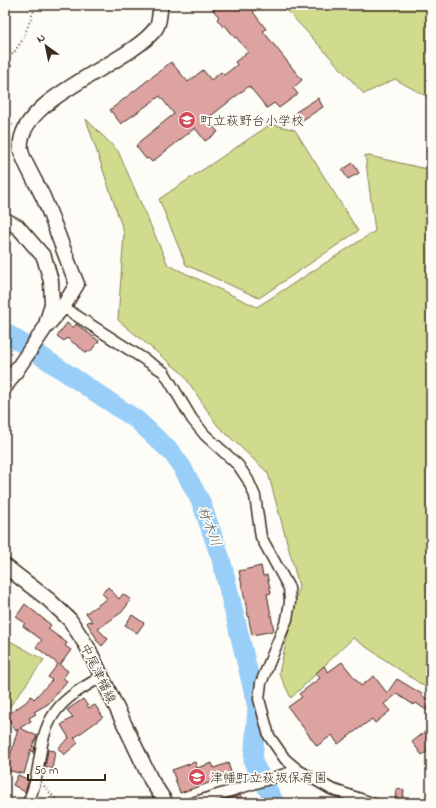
<svg xmlns="http://www.w3.org/2000/svg" width="436" height="808" font-family="'Indie Flower','Klee One',sans-serif">
<style>
.green{fill:#d0db8e;stroke:#868256}
.lines{fill:none;stroke-linecap:round;stroke-linejoin:round}
.river{stroke:#98cef7;stroke-width:19}
.building{fill:#dda3a1;stroke:#3b2a1e}
.street-casing{stroke:#3b2a1e;stroke-width:13}
.secondary-casing{stroke:#3b2a1e;stroke-width:17}
.path{stroke:#3b2a1e;stroke-width:2;stroke-dasharray:1 3;stroke-linecap:butt}
.street{stroke:#fdfcf7;stroke-width:10}
.secondary{stroke:#fdfcf7;stroke-width:14}
.labels{text-anchor:middle;stroke-width:3.5;stroke-linejoin:round;paint-order:stroke}
.poi-label{font-size:13px;fill:#3b2a1e;stroke:#fdfcf7;text-anchor:start}
.street-label{font-size:13px;fill:#3b2a1e;stroke:#fdfcf7}
.water-label{font-size:14px;font-style:italic;fill:#575b5f;stroke:#fdfcf7}
</style>
<rect width="100%" height="100%" fill="#fdfcf7"/>
<filter id="ink" filterUnits="userSpaceOnUse"><feTurbulence type="fractalNoise" baseFrequency=".025" numOctaves="2"/><feDisplacementMap in="SourceGraphic" scale="8" xChannelSelector="R" yChannelSelector="G"/><feConvolveMatrix kernelMatrix="1 2 1 2 8 2 1 2 1" color-interpolation-filters="sRGB"/></filter>
<g filter="url(#ink)">
<!-- green -->
<path class="green" d="M282,5H431V99L395,79L364,94Z
M86,119L118,151L168,265L257,307L375,231L365,155L431,170V691L353,638L291,698L279,673L299,586L268,473L217,425L183,374L118,320L124,233Z
M271,124L295,130L358,231L259,298L186,265L159,199Z
M5,638L44,660L5,713Z"/>
<g class="lines">
<!-- river -->
<path class="river" d="M5,332L137,420L172,453L182,467L201,502L221,559L257,707L253,762L275,803"/>
</g>
<!-- building -->
<path class="building" d="M220,5H252L256,10L253,12L266,29L263,31L302,80L293,88L298,94L279,108L274,103L267,108L249,86L207,119L218,132L205,141L195,128L152,162L148,158L146,159L136,146L140,141L174,114L160,96L121,124L110,110L171,62L188,82L203,70L211,80L221,72L224,75L237,65L235,62L248,52L236,37L235,38L225,25L223,27L217,19L219,17L213,10Z
M318,98L323,107L301,121L296,112Z
M353,163L359,173L348,179L342,170Z
M67,323L73,328L76,324L99,341L90,352L88,351L87,353L67,338L64,341L57,336Z
M261,566L263,576L267,575L271,593L267,594L274,631L252,635L239,571Z
M108,587L119,599L123,594L131,600L122,612L98,629L108,639L102,646L96,640L97,639L87,623L89,621L93,622L86,613L107,599L102,593Z
M25,604L51,625L48,629L67,643L65,646L71,650L60,665L68,671L63,678L67,681L48,704L34,712L36,714L29,718L31,721L20,728L37,736L32,747H35L34,754L31,749L24,774L6,770L18,729L16,731L6,716L26,702L31,696L34,699L52,680L48,677L58,664L36,647L42,640L23,626L25,623L16,617Z
M132,615L144,623L137,633L125,625Z
M342,662L361,686L374,676L387,693L397,679L422,694L421,695L431,702L426,710L416,703L414,705L397,694L384,704L390,711L375,723L372,719L338,744L332,735L317,746L288,707L302,697L299,694L320,678L316,673L324,666L328,672Z
M83,699L89,708L95,705L103,717L74,738L78,743L64,755L58,748L69,738L61,725L73,717L67,710Z
M431,727V749L422,755L412,742Z
M48,750L55,751L52,769L45,767Z
M195,762L197,768L212,763L214,768L228,763L232,775L180,793L172,770Z
M18,775L29,780L25,792L13,785Z
M396,789L404,790L402,802L395,801Z
M240,795L244,803H217L223,800Z"/>
<g class="lines">
<!-- street casing -->
<g class="street-casing">
<path id="street" d="M63,307L164,372L192,419L205,435L238,465L248,480L255,496L261,537L289,588L290,602L287,619L261,683L259,699L269,736L285,759L298,770L331,789L372,803
M28,803C37,781 37,772 41,750C47,709 68,696 101,677
M192,803L298,770"/>
</g>
<!-- secondary casing -->
<g class="secondary-casing">
<path id="secondary" d="M5,220L18,227L44,257L51,281L52,304L45,328L5,387
M45,328L63,307L77,284C65,256 56,227 44,199C39,187 22,160 21,150C14,98 130,65 156,28C160,23 159,12 161,5
M5,566L49,600L70,620L88,648L151,780L166,803"/>
</g>
<!-- path -->
<path class="path" d="M5,54L8,55L5,60
M8,55L13,54L23,39L36,5
M5,84L11,74V63L6,58
M5,122L13,125
M44,786L59,803"/>
<!-- street -->
<use href="#street" class="street"/>
<!-- secondary -->
<use href="#secondary" class="secondary"/>
</g>
</g>
<!-- icons -->
<defs>
<g id="school-disc" transform="scale(0.9)"><circle r="9.5" fill="#d1495b" stroke="#fdfcf7"/><path d="M0-5L7-2L0 1L-7-2ZM-4 1L0 2.5L4 1V4Q0 6-4 4Z" fill="#fff"/></g>
</defs>
<g fill-rule="evenodd">
<use href="#school-disc" x="187" y="120"/>
<use href="#school-disc" x="197" y="777"/>
</g>
<g class="labels">
<!-- poi labels -->
<g class="poi-label">
<text x="200" y="125">町立萩野台小学校</text>
<text x="210" y="782">津幡町立萩坂保育園</text>
</g>
<!-- street labels -->
<g class="street-label">
<text transform="translate(99 673) rotate(64)" y="5">中尾津幡線</text>
</g>
<!-- water labels -->
<g class="water-label">
<text transform="translate(210 526) rotate(70)" y="5">材木川</text>
</g>
</g>
<!-- margin -->
<rect width="436" height="808" fill="none" stroke="#fdfcf7" stroke-width="20"/>
<rect x="10" y="10" width="416" height="788" fill="none" stroke="#3b2a1e" stroke-width="1.5" filter="url(#ink)"/>
<!-- north arrow -->
<g transform="translate(46 46) rotate(327)" stroke="#fdfcf7" stroke-width="3" paint-order="stroke">
<path d="M0-3L7 15L0 10L-7 15Z" fill="#3b2a1e"/>
<text y="-6" font-size="11" font-weight="bold" text-anchor="middle" fill="#3b2a1e">N</text>
</g>
<!-- scale -->
<path d="M28 774v6h77v-6" fill="none" stroke="#3b2a1e" stroke-width="2"/>
<text x="34" y="774" font-size="12" fill="#3b2a1e" stroke="#fdfcf7" stroke-width="3" paint-order="stroke">50 m</text>
</svg>
